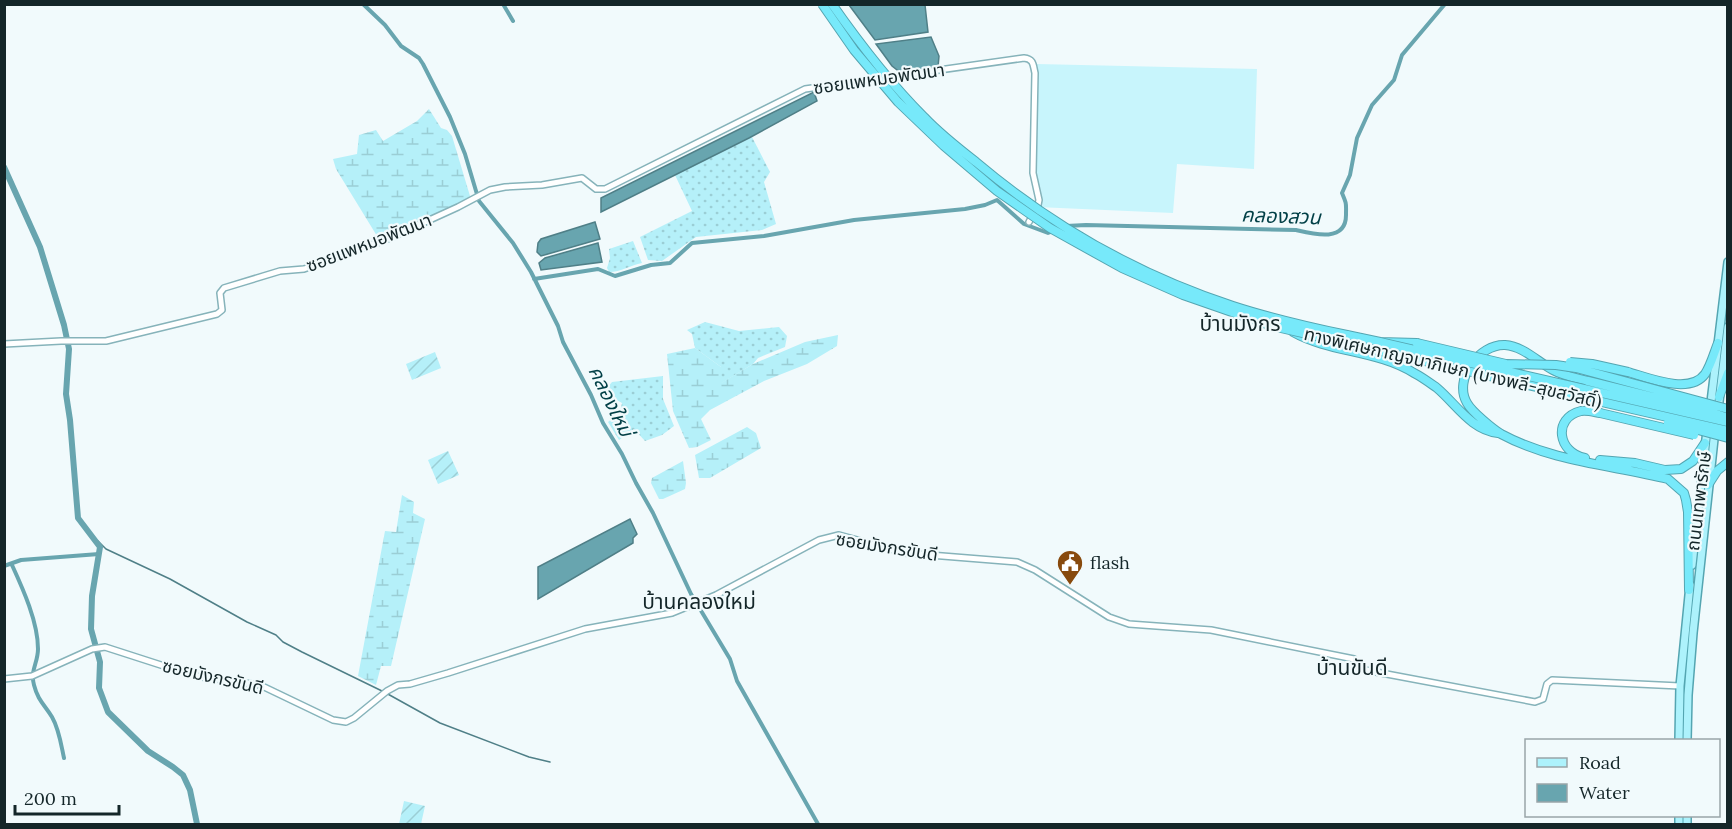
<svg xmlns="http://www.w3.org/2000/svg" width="1732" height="829" font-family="Lora,'Noto Sans Thai',serif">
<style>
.built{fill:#c8f5fc}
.grass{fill:url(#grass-dots)}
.wetland{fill:url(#wetland-marsh)}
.garden{fill:url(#garden-furrows)}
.water{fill:#68a5af;stroke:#4f7f87;stroke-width:1.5}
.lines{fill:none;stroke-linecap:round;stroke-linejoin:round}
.stream{stroke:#4f7f87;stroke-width:1.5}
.canal{stroke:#68a5af;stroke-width:4}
.river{stroke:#68a5af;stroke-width:6}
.tertiary-casing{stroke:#86b3ba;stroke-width:8}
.primary-casing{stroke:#54a5b1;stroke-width:10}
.motorway-casing{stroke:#54a5b1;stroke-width:10}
.tertiary{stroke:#fff;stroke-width:5}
.primary{stroke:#adf2fc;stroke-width:7}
.motorway{stroke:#77e9fa;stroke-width:8}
.motorway-bridge-casing{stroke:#54a5b1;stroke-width:10;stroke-linecap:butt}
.motorway-bridge{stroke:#77e9fa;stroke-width:8}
.labels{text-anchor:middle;stroke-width:4.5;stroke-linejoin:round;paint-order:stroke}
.street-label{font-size:18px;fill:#142629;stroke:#f1fafc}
.poi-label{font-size:18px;fill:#142629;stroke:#f1fafc;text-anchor:start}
.water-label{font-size:20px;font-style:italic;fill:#013f46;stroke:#f1fafc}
.quarter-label{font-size:21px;fill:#142629;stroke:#f1fafc}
</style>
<defs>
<pattern id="grass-dots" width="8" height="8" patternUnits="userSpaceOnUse" patternTransform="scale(1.5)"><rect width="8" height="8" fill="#b5f0f9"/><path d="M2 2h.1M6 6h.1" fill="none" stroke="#9bced5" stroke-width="1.8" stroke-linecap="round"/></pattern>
<pattern id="wetland-marsh" width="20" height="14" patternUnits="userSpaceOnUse" patternTransform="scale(1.5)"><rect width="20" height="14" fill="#b5f0f9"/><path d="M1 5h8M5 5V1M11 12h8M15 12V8" fill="none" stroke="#9bced5"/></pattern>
<pattern id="garden-furrows" width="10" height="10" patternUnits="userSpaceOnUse" patternTransform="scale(1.5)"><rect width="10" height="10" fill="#b5f0f9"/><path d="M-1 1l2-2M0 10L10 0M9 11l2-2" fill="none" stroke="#9bced5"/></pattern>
</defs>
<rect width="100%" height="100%" fill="#f1fafc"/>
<!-- built -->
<path class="built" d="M1037,64L1257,69L1254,169L1177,164L1173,213L1037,207Z"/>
<!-- grass -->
<path class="grass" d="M752,137L770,172L764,182L776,224L762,230L696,237L662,261L648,260L640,237L692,211L675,175Z
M633,241L642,263C631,265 621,272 609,272L607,268L610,258L609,249Z
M705,322L739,331L779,327L787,336L785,347L758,358L753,364L720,384L721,367L695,348L692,334L687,330Z
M663,376V399L674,426L662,435L645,441L634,429L619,440L608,422L620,412L622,403L611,397L607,388L612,382Z"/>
<!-- wetland -->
<path class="wetland" d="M429,109L441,128L447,130L452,136L470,196L466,201C442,212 403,234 377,236L336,169L333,159L357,154L359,135L376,130L383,141L417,121Z
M838,335L837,346L807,364L764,381L710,410L701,419L711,440L697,447L689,448L673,411L667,354L695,348L721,367V383L753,364L805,342Z
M747,427L756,433L761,448L710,478H699L695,455Z
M683,461L686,483L685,489L663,499H659L651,483L652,478Z
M402,495L414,502L413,513L425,519L391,666H381L376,685L358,676L385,531L396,532Z"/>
<!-- garden -->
<path class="garden" d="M435,352L441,368L412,380L406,364Z
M448,451L459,475L438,484L428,460Z
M404,801L425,806L421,824H399Z"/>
<!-- water -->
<path class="water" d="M849,5H925L928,32L875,40Z
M931,37L939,56L938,67L901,73L892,66L876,44Z
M814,92L817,101L749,138L601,212V198Z
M595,222L600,239L541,256L537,252L538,243L541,239Z
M598,243L602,262L541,270L539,263L545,258Z
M630,519L637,534L633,538V543L538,599V567Z"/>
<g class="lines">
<!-- stream -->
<path class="stream" d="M97,543L98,541L106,549L170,579L247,622L276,635L283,642L302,652L382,691
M386,693L440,723L529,757L550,762"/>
<!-- canal -->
<path class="canal" d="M363,4L385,25L401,46L419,58L423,64L450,117L465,154L479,201L513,243L531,272L558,326L563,342L591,395L603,423L622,454L636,483L653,513L691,594L730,659L737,681L818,824
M503,4L513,21
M534,279L598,269L615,276L651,265L670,263L692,243L764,236L854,220L965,209L985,205L997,200L1024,224L1048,233L1066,226L1086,225L1296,230C1313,234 1346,243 1346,215C1346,203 1347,205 1342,193L1350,175L1357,138L1372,105L1394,80L1402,55L1445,4
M12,565C23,589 38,622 38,649C38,663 30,670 34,685C38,701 45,705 52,717C59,729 61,744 64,758
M4,566L21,560L99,554"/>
<!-- river -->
<path class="river" d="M4,167L40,247L64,325L69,349L66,394L70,420L78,518L100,547L92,596L91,629L100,662L99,688L108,712L148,751L173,767L183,775L190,790L197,824"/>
<!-- tertiary casing -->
<g class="tertiary-casing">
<path id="tertiary" d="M4,344L61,341H106L217,314L222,310L220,293L224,288L280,271L304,269L350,253L390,238L458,207L490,190L505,187L542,185L582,178L596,189H605L805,89L1024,58C1034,59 1033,65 1035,73L1033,173L1039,200L1038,205L1029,222
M4,679L32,676L92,649L105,647L195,676L260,685L333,720L346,722L354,718L387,691L398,685L410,684L448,673L585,629L672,613L716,595L819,540L839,535L905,553L1017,562L1035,570L1109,617L1129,624L1211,630L1354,659L1356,667L1360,669L1535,702L1543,699L1547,684L1552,680L1680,686"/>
</g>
<!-- primary casing -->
<g class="primary-casing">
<path id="primary" d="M1710,410L1728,262
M1718,410L1728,327
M1692,565L1707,430
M1679,740L1680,686L1690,585
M1687,740L1688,695L1693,633L1715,430
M1679,816V824
M1687,824V816"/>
</g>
<!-- motorway casing -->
<g class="motorway-casing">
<path id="motorway" d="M1293,332C1330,353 1378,350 1414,373C1422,377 1430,383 1437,388C1456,404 1471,430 1498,433
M1347,335L1380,342L1417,343
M1628,372C1649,378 1690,395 1705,374C1711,365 1714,353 1718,343
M1588,381C1576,378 1564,376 1553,370C1538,362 1523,346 1505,345C1479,344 1453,379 1467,403C1472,412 1493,429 1501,434C1553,462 1612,465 1668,479L1684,493L1686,500L1688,512L1689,590
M1719,397L1728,373
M1585,458C1558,453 1552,418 1581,411C1587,410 1594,412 1600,413
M1600,460L1635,463L1665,470L1681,469L1693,461L1705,443
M1708,485L1717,471L1728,462"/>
</g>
<!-- tertiary -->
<use href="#tertiary" class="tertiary"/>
<!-- primary -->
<use href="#primary" class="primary"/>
<!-- motorway -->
<use href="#motorway" class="motorway"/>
<!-- motorway-bridge casing -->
<g class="motorway-bridge-casing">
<path id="motorway-bridge" d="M822,4L854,50L898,102L944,146L997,191L1050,228L1122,268L1183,295L1272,326L1728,431
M832,4C860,44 890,83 924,117C940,134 958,148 976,162C1052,226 1138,275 1233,306C1270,318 1309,327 1347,335
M1380,342L1728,422
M1417,343L1506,364L1556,365L1576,368L1728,409
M1570,362L1592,364L1628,372
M1588,381L1701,409L1728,418
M1600,413L1694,435
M1668,422L1728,438"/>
</g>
<!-- motorway-bridge -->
<use href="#motorway-bridge" class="motorway-bridge"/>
</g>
<!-- icons -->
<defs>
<g id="civic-pin" transform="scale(1.35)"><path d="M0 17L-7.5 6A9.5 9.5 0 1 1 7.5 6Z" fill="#884a0d" stroke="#f1fafc"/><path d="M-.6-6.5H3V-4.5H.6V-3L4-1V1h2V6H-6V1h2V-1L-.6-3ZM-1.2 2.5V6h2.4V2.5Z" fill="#fff"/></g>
</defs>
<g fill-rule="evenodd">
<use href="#civic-pin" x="1070" y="563"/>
</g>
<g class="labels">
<!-- street labels -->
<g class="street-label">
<text transform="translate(879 79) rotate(-8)" y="6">ซอยแพหมอพัฒนา</text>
<text transform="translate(369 243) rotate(-21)" y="6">ซอยแพหมอพัฒนา</text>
<text transform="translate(1453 368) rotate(13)" y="6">ทางพิเศษกาญจนาภิเษก (บางพลี-สุขสวัสดิ์)</text>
<text transform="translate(1699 501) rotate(-83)" y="6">ถนนเทพารักษ์</text>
<text transform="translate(887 547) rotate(9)" y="6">ซอยมังกรขันดี</text>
<text transform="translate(213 677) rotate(13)" y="6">ซอยมังกรขันดี</text>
</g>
<!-- poi labels -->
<g class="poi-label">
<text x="1090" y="569">flash</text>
</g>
<!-- water labels -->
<g class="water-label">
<text transform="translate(1281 216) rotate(2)" y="7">คลองสวน</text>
<text transform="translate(611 401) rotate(64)" y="7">คลองใหม่</text>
</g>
<!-- quarter labels -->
<g class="quarter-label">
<text x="1240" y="331">บ้านมังกร</text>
<text x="699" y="609">บ้านคลองใหม่</text>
<text x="1352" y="675">บ้านขันดี</text>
</g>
</g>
<!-- border -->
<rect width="1732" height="829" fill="none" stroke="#142629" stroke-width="12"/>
<!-- legend -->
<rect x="1525" y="739" width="195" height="78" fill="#f1fafc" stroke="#99a5a8" stroke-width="1.5"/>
<rect x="1537" y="758" width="30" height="9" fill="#adf2fc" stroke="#99a5a8" stroke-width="1.5"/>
<text x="1579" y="769" font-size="18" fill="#142629">Road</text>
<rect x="1537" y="784" width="30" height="18" fill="#68a5af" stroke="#99a5a8" stroke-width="1.5"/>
<text x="1579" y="799" font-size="18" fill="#142629">Water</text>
<!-- scale -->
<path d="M15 805v9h104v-9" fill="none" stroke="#142629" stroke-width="3"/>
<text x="24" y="805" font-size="18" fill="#142629" stroke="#f1fafc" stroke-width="4.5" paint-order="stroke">200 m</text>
</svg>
